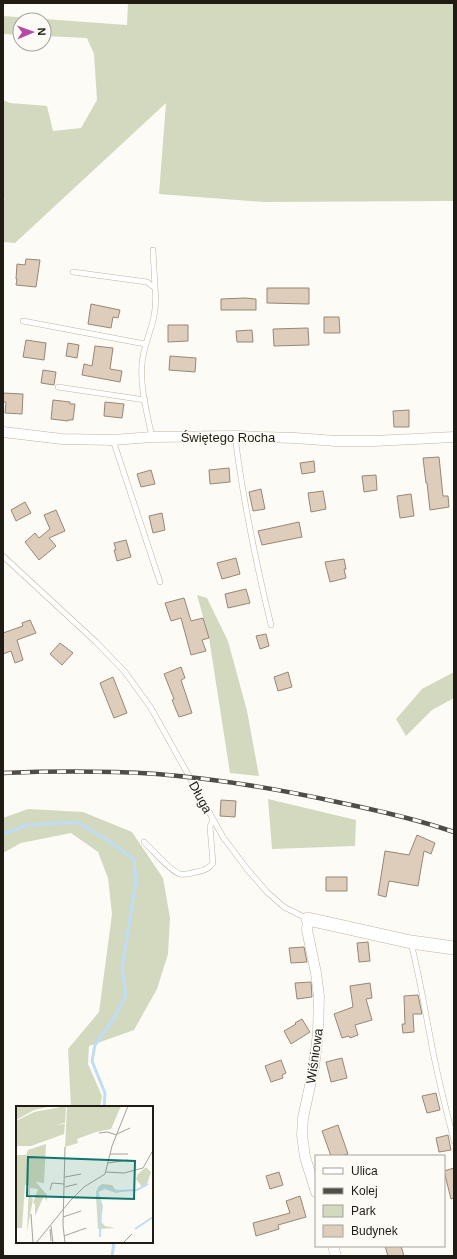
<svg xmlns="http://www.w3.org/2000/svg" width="457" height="1259" font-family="Helvetica,sans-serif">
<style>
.green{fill:#d3d9be}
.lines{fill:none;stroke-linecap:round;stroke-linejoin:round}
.stream{stroke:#bfddf6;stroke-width:3}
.building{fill:#dfcdbb;stroke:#978776}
.service-casing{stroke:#c0b5a0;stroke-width:6}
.minor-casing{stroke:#c0b5a0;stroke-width:11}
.tertiary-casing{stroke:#c0b5a0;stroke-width:14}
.service{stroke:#fff;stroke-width:5}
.minor{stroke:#fff;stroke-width:10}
.tertiary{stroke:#fff;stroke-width:13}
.rail-casing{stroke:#504d45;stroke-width:4.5}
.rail{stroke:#fdfbf6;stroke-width:3;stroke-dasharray:9;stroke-linecap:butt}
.labels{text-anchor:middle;stroke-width:3;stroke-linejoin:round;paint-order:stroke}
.street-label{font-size:13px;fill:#201c14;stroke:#fdfbf6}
.inset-river{fill:none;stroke:#bfddf6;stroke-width:2}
.inset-road{fill:none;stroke:#a5a29c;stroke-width:1}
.view{fill:#0f766e;fill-opacity:0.15;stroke:#0f766e;stroke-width:2}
.inset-edge{fill:none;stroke:#201c14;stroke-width:2}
</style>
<rect width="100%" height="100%" fill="#fdfbf6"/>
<!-- green -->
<path class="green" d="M128,3H454V201L264,202L159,194L166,103L15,243L3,242V201L5,199H3V100L10,103L47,106L53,131L81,128L97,100L94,54L87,38L44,36V20H20V35L3,34V16L127,25Z
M197,595L207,598L228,641L247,711L259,776L230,773L209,638Z
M454,672V698L432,710L406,736L396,719L422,689Z
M268,799L356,820L355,846L272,849Z
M28,809L83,812L132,832L163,878L170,918L168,954L157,989L134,1030L89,1046L88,1064L102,1096L100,1107H71L68,1049L99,1012L112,914L108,878L98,852L71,833L21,843L3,853V818Z"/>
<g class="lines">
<!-- stream -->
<path class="stream" d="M3,834L28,825L77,822L106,839L134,859L136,881L122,968L126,995L113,1020L95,1045L92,1061L105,1093L104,1107
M112,1256L114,1242"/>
</g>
<!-- building -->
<path class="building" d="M26,259L40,260L36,287L16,285L17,279H16L17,264L25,265Z
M267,288H309V304L267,303Z
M245,298L256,299V310H221V299Z
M91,304L120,310L118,318L113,317L111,328L88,324Z
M324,317H339L340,333H324Z
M168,325H188V341L168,342Z
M308,328L309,345L274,346L273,329Z
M252,330L253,342H237L236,331Z
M26,340L46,343L44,360L23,357Z
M68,343L79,345L77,358L66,356Z
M95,346L113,348L110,369L122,371L120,382L82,375L84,364L92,366Z
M170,356L196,358L195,372L169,370Z
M43,370L56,372L54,385L41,383Z
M3,393L23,394L22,414L5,413L6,402H3Z
M53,400L70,402V404H75L73,420H68V421L51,419Z
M105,402L124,404L122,418L104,416Z
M409,410V427H394L393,411Z
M439,457L443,496H448L449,507L430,510L427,483H426L423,458Z
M314,461L315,472L302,474L300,463Z
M229,468L230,482L210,484L209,470Z
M151,470L155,484L141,487L137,474Z
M376,475L377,490L364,492L362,476Z
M261,489L265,509L253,511L249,492Z
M323,491L326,509L311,512L308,493Z
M411,494L414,516L400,518L397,496Z
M25,502L31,513L16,521L11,510Z
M56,510L65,531L49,538L56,546L39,560L25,542L35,533L39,538L50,529L44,515Z
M162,513L165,530L153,533L149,516Z
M299,522L302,537L262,545L258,531Z
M126,540L131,557L117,561L114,550H116L114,543Z
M236,558L240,574L222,579L217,563Z
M344,559L346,569H344L346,578L330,582L325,562Z
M246,589L250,603L228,608L225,594Z
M184,598L191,621L203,618L209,638L202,640L206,651L191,655L181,618L171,621L165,603Z
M30,620L36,633L17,640L23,660L15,663L11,651L3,654V633L23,626L22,623Z
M266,634L269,646L260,649L256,636Z
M60,643L73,653L62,665L50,654Z
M181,667L185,678L181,680L192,713L179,717L172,700L174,699L164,674Z
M288,672L292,687L278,691L274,677Z
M113,677L127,713L114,718L100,683Z
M221,800L236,801L235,817L220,816Z
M417,835L435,843L431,854L424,851L418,886L389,881L386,897L378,895L385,851L409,855Z
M326,877H347V891H326Z
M368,942L370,961L359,962L357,943Z
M304,947L307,962L291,963L289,948Z
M311,982L312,997L297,999L295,983Z
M370,983L372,998L366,999L372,1020L355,1025L358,1035L350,1038L349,1036L342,1038L334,1014L353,1007L350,986Z
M418,995L422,1014H413L414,1032L403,1033L402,1024H405L404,996Z
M302,1019L310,1032L291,1044L284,1031L296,1024L295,1023Z
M342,1058L347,1078L331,1082L326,1062Z
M281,1060L286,1073L282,1075L283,1078L271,1082L265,1066Z
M436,1093L440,1110L427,1113L422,1096Z
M338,1125L348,1154L342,1156H331L322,1131Z
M448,1135L451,1150L439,1152L436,1138Z
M454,1168V1198L451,1199L444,1171Z
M279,1172L283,1185L270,1189L266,1176Z
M300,1196L306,1217L278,1225L279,1229L256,1236L253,1223L290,1213L286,1201Z
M385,1246H401L404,1256H388Z"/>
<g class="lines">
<!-- service casing -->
<g class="service-casing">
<path id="service" d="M153,250L155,288
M73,272L147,282L155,288C156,297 156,306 154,316C151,332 143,347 142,364C140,388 147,413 152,437
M23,321L145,344
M58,387L145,400
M235,436C243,500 256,563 271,625
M113,440L160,582
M3,556L96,642L125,672L151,708L223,837L247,869L267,892L284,907L308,919
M144,842C152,849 171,872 180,874C185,875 192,873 196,872C203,871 209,869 213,863L210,827L213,819
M411,943C419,974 424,1005 430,1036C436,1071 445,1106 454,1141"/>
</g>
<!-- minor casing -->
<g class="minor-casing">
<path id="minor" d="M3,432L62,439L113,440L152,437L235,436L295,438L336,441H374L454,437
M308,919L307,930L316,973L319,996L318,1033L314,1067L303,1118L302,1135L305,1157L316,1192
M333,1246L336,1256"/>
</g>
<!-- tertiary casing -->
<g class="tertiary-casing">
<path id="tertiary" d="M308,919L411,942L454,948"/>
</g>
<!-- service -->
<use href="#service" class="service"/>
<!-- minor -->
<use href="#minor" class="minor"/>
<!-- tertiary -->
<use href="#tertiary" class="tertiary"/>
<!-- rail casing -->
<g class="rail-casing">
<path id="rail" d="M3,773C54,771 106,771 157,774C218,779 278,789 337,802C376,810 416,819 454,832"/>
</g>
<!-- rail -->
<use href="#rail" class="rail"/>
</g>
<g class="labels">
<!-- street labels -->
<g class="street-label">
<text x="228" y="442">Świętego Rocha</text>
<text transform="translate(201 797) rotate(61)" y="5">Długa</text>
<text transform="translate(314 1056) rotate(-82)" y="5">Wiśniowa</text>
</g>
</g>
<!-- overview -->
<g transform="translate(16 1106)">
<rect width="137" height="137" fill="#fdfbf6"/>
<path d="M6,0H36L18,4L0,14V2ZM50,0L49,17L39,19L49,18L48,28L15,40H0V15L18,6ZM51,0H105L95,23L80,26L61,33L62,37L49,41ZM30,38L28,77L20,76L31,89V95L28,90L19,110V98L17,97L22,83L14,82V90L17,93L11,126L13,79H9L6,122H0V49H10L12,44ZM130,61L135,66L131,78L126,81L120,73L122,68ZM86,78L96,79L100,85L114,84L100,87L89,83L82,86L87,100L85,116L89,120L99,122L82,123L80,90L82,81Z" fill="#d3d9be"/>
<path class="inset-river" d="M119,123L137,111M84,131L85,101L81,86L84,81L102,85L121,84L132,78"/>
<path class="inset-road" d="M83,27L91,26L101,29M101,28L114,22M49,41L47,119L49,137M94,48H112M92,57L112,54M90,66L108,67L127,62L136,46M49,71L65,68M49,81L61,78M34,84L36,77L48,78M15,108L17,137M47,111L65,105M35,120L37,137M34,123L35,135M48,130L70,122M20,137L54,95L68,81L89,68L96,40L112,0M107,137L116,128"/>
<path class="view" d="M12,51L119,55L118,93L11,90Z"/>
<rect width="137" height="137" class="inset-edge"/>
</g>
<!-- border -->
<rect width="457" height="1259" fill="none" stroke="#201c14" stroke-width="8"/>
<!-- legend -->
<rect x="315" y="1155" width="130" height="92" fill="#fdfbf6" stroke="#a5a29c"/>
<rect x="323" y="1168" width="20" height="6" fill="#ffffff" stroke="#a5a29c"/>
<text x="351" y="1175" font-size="12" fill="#201c14">Ulica</text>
<rect x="323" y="1188" width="20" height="6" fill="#504d45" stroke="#a5a29c"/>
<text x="351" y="1195" font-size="12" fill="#201c14">Kolej</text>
<rect x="323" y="1205" width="20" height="12" fill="#d3d9be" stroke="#a5a29c"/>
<text x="351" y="1215" font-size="12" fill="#201c14">Park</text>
<rect x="323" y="1225" width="20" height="12" fill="#dfcdbb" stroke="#a5a29c"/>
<text x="351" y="1235" font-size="12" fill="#201c14">Budynek</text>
<!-- north arrow -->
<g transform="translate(32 32) rotate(88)"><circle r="19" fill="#fdfbf6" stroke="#a5a29c"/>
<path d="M0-3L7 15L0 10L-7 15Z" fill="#b749a7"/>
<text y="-6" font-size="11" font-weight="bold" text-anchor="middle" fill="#201c14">N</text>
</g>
</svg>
